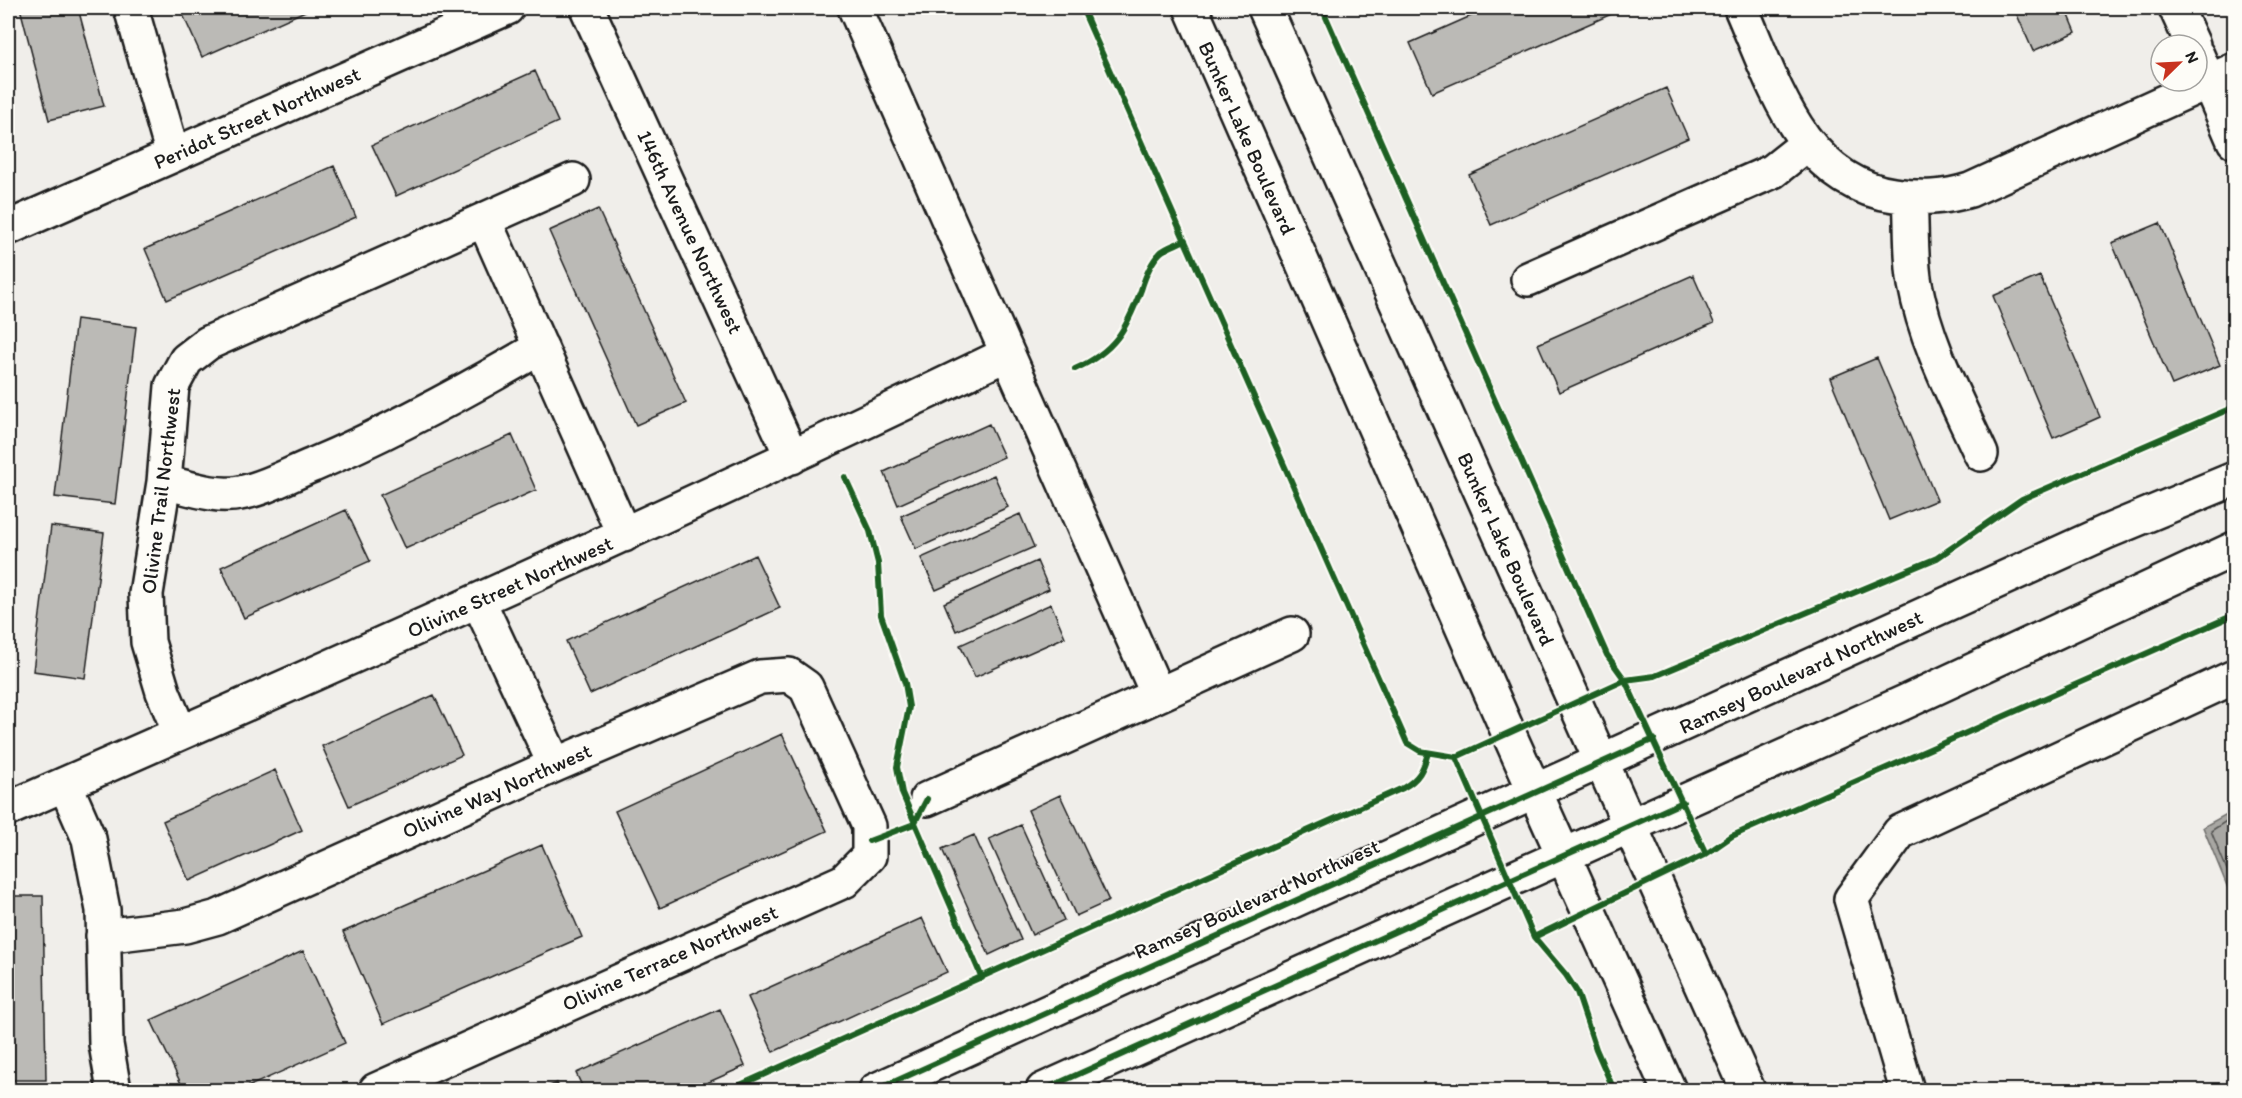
<svg xmlns="http://www.w3.org/2000/svg" width="2242" height="1098" font-family="Itim,sans-serif">
<style>
.water{fill:#a8a7a3;stroke:#706f6d;stroke-width:1.5}
.lines{fill:none;stroke-linecap:round;stroke-linejoin:round}
.shore{stroke:#545452;stroke-width:1.5}
.building{fill:#bbbab6;stroke:#1c1c1c;stroke-width:1.5}
.minor-casing{stroke:#1c1c1c;stroke-width:38}
.major-casing{stroke:#1c1c1c;stroke-width:38}
.minor{stroke:#fdfcf7;stroke-width:33}
.major{stroke:#fdfcf7;stroke-width:33}
.cycleway-casing{stroke:#fdfcf7;stroke-width:10}
.cycleway{stroke:#1b5e20;stroke-width:6}
.labels{text-anchor:middle;stroke-width:4.5;stroke-linejoin:round;paint-order:stroke}
.street-label{font-size:21px;fill:#1c1c1c;stroke:#fdfcf7}
</style>
<rect width="100%" height="100%" fill="#f0eeea"/>
<filter id="ink" filterUnits="userSpaceOnUse"><feTurbulence type="fractalNoise" baseFrequency=".0167" numOctaves="2"/><feDisplacementMap in="SourceGraphic" scale="12" xChannelSelector="R" yChannelSelector="G"/><feConvolveMatrix kernelMatrix="1 2 1 2 8 2 1 2 1" color-interpolation-filters="sRGB"/></filter>
<g filter="url(#ink)">
<!-- water -->
<path class="water" d="M2234,810V903L2203,827Z"/>
<g class="lines">
<!-- shore -->
<path class="shore" d="M2234,816L2211,831L2234,887"/>
</g>
<!-- building -->
<path class="building" d="M20,8H78L104,106L49,120Z
M180,8H312L202,57Z
M1489,8H1625L1432,93L1410,43Z
M2014,8H2066L2076,32L2033,51Z
M535,71L558,122L396,196L372,145Z
M1666,88L1688,138L1491,225L1469,175Z
M334,166L356,217L167,300L145,249Z
M598,209L686,403L636,425L549,231Z
M2160,223L2220,365L2172,385L2112,243Z
M1693,275L1714,323L1559,392L1538,344Z
M2040,276L2100,417L2053,438L1993,296Z
M76,319L136,327L115,504L55,497Z
M1877,358L1937,500L1889,520L1830,378Z
M989,424L1004,457L898,505L884,472Z
M512,435L536,490L405,549L380,495Z
M994,475L1008,507L916,549L901,516Z
M346,510L370,561L244,618L221,567Z
M1020,514L1034,547L936,590L921,558Z
M51,526L104,533L85,678L33,671Z
M755,555L780,608L590,694L566,641Z
M1037,561L1049,589L956,631L944,603Z
M1051,604L1065,637L975,677L960,645Z
M434,695L462,755L349,806L322,746Z
M782,734L827,831L660,908L615,811Z
M275,770L302,830L189,881L163,821Z
M1060,795L1109,901L1076,916L1028,810Z
M1021,825L1064,920L1032,935L989,839Z
M974,835L1021,940L989,955L942,849Z
M542,845L582,937L383,1024L343,932Z
M8,896H43L46,1080H8Z
M922,918L947,972L773,1052L748,997Z
M303,951L345,1043L241,1090H184L151,1020Z
M720,1009L745,1066L691,1090H584L576,1073Z
M557,1083L560,1090H540Z"/>
<g class="lines">
<!-- minor casing -->
<g class="minor-casing">
<path id="minor" d="M131,8L173,155
M587,8L792,457
M855,8L1158,695L927,799
M1741,8C1773,81 1801,182 1894,195C1922,199 1944,198 1970,190L2234,70
M2176,8L2193,45
M2197,55L2234,141
M1910,197C1912,225 1910,256 1915,284C1926,344 1956,399 1981,454
M484,220L624,535
M8,228L507,8
M1528,279L1773,171L1807,144
M164,482C187,487 216,498 240,493C265,489 290,474 313,465C393,431 466,391 541,347
M479,602L555,765
M1158,695L1292,634
M180,733L163,692L148,642L146,594L164,482L172,386L186,360L208,343L573,180
M65,784L89,839L103,910L106,1044L114,1090
M8,809C343,662 678,513 1007,354
M103,936L185,926L218,917L555,765L760,677L789,675L806,687L869,826V856L844,881L376,1090
M876,1090L2106,532L2234,479
M1043,1090L1905,702L2234,549
M1907,1090L1851,899L1900,832L2234,677"/>
</g>
<!-- major casing -->
<g class="major-casing">
<path id="major" d="M1191,8L1509,734L1669,1090
M1265,8L1748,1090"/>
</g>
<!-- minor -->
<use href="#minor" class="minor"/>
<!-- major -->
<use href="#major" class="major"/>
<!-- cycleway casing -->
<g class="cycleway-casing">
<path id="cycleway" d="M1082,8L1407,743L1420,751L1456,757L1625,680L1655,676L1937,558L2022,499L2234,407
M1322,8L1607,655L1625,680L1706,854
M1075,369C1115,351 1126,330 1141,290C1145,277 1150,263 1160,253C1166,247 1178,244 1185,240
M845,477L870,531L878,563L881,615L905,683L909,707L897,767L902,793L982,978
M1456,757L1534,937L1566,975L1577,992L1596,1049L1614,1090
M869,841L914,824L927,799
M1534,937L1706,854L1732,836L2234,615
M729,1090L1403,788C1419,779 1423,770 1428,753
M876,1090L1654,739
M1043,1090L1683,802"/>
</g>
<!-- cycleway -->
<use href="#cycleway" class="cycleway"/>
</g>
</g>
<g class="labels">
<!-- street labels -->
<g class="street-label">
<text transform="translate(257 118) rotate(-24)" y="7">Peridot Street Northwest</text>
<text transform="translate(1247 138) rotate(66)" y="7">Bunker Lake Boulevard</text>
<text transform="translate(690 232) rotate(65)" y="7">146th Avenue Northwest</text>
<text transform="translate(161 491) rotate(-83)" y="7">Olivine Trail Northwest</text>
<text transform="translate(1506 549) rotate(66)" y="7">Bunker Lake Boulevard</text>
<text transform="translate(510 587) rotate(-24)" y="7">Olivine Street Northwest</text>
<text transform="translate(1801 672) rotate(-25)" y="7">Ramsey Boulevard Northwest</text>
<text transform="translate(497 791) rotate(-24)" y="7">Olivine Way Northwest</text>
<text transform="translate(1257 899) rotate(-24)" y="7">Ramsey Boulevard Northwest</text>
<text transform="translate(670 958) rotate(-24)" y="7">Olivine Terrace Northwest</text>
</g>
</g>
<!-- margin -->
<rect width="2242" height="1098" fill="none" stroke="#fdfcf7" stroke-width="30"/>
<rect x="15" y="15" width="2212" height="1068" fill="none" stroke="#1c1c1c" stroke-width="2" filter="url(#ink)"/>
<!-- north arrow -->
<g transform="translate(2179 63) rotate(66)"><circle r="28" fill="#fdfcf7" stroke="#a3a29f" stroke-width="1.5"/>
<path d="M0-4.5L10 22L0 15L-10 22Z" fill="#c8321e"/>
<text y="-9" font-size="16" font-weight="bold" text-anchor="middle" fill="#1c1c1c">N</text>
</g>
</svg>
